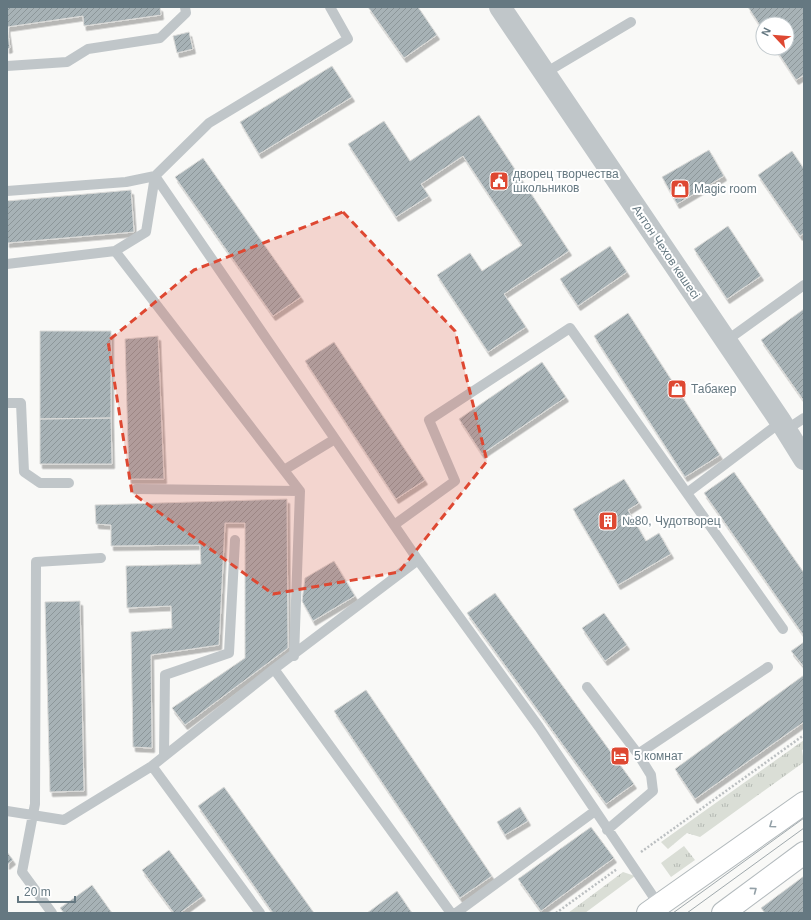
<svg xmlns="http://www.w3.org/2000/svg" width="811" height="920" font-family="Arial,sans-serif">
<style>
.grass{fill:url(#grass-tufts)}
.building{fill:url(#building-hatch);stroke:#dbdbd9;filter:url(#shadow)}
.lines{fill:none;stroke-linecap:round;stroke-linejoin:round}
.secondary-casing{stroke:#b3babd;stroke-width:24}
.path{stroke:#bbbfc1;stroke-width:2.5;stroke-dasharray:2 2;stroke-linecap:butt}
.service{stroke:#c0c6c9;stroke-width:10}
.tertiary{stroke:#c0c6c9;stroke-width:22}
.secondary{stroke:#fff;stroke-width:22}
.tram{stroke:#a0a9ad;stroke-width:1}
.oneway{stroke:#93a0a7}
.marked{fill:#de4832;fill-opacity:0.2;stroke:#de4832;stroke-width:3;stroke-dasharray:8 5;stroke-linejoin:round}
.labels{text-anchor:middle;stroke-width:4;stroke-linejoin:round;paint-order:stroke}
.poi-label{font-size:12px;fill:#657881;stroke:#fff;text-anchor:start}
.street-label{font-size:12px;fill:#657881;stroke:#fff}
</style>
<defs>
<pattern id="grass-tufts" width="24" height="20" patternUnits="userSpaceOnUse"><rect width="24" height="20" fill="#daded6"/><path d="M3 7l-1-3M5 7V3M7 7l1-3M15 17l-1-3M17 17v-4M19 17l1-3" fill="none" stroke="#b4b9b3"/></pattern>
<pattern id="building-hatch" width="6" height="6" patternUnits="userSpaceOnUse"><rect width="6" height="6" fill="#a7b2b6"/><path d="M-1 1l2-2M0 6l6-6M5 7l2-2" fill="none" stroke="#8c9699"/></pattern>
<filter id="shadow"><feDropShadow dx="2.5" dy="4.5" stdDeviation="0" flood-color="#0004"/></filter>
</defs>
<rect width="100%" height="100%" fill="#f9f9f7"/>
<!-- grass -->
<path class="grass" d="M804,740V749L802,750L804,762L700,837L687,833L668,849L661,842Z
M684,846L695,860L671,877L661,863Z
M623,872L635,876L585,913H568Z"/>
<!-- building -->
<path class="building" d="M7,7H160L161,15L84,26L83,16L7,27L10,48L7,49Z
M368,7H418L437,35L404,58Z
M748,7H804V75L796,80L775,48H787V24H763V30Z
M189,32L193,49L177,53L173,36Z
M332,66L352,97L259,154L240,122Z
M479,115L569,251L504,294L526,327L488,352L437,275L470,253L482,271L522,245L463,156L421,184L429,196L396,217L348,144L384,121L410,161Z
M709,150L724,176L677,204L662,177Z
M792,151L804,169V233L800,236L758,175Z
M203,158L301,297L273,316L175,177Z
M131,190L134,232L7,243V201Z
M728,226L761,276L727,299L694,249Z
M610,246L627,272L578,306L560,279Z
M804,309V401L761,340Z
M628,313L720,455L685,477L594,336Z
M40,331H111V418L40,419Z
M158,336L164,479H129L125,339Z
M334,342L425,480L396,499L305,361Z
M542,362L566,397L482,454L459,419Z
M111,418L112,464H40V419Z
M734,472L804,573V636L704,493Z
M624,479L639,503L628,510L646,541L659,533L671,554L618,585L573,509Z
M287,499L288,648L185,725L172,708L245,658V523H225L219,645L151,655L152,748L133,747L131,632L172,628L171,606L127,608L126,566L201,564L200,545L111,546V525L96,524L95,505Z
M334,561L355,596L313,621L302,601L305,578Z
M495,593L634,784L606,804L467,613Z
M80,601L84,791L50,792L45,602Z
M604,613L627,645L605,661L582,628Z
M804,642V667L791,651Z
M804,675V722L695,799L675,769Z
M366,690L492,876L460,898L334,711Z
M224,787L314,913H273L198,806Z
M520,807L528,821L505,835L497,822Z
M591,827L614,858L541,911L518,879Z
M169,850L203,896L180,913H174L142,870Z
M7,852L13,860L7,865Z
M804,876V913H765L761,908Z
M92,885L112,913H64L60,908Z
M397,891L412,913H367Z"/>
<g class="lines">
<!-- secondary casing -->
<g class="secondary-casing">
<path id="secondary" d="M648,913L804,803
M723,913L804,853"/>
</g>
<!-- path -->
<path class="path" d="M641,852L804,735
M556,913L617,869"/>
<!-- service -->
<path class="service" d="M7,66L67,62L88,49L160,38L186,13L185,7
M545,73L631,22
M155,176L418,560L539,727L659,905
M7,191L126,182L155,176L209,123L348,39L330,7
M115,251L300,491L294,656
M7,264L115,251L146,232L155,176
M726,341L804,285
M7,403H21L24,472L40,483H69
M786,430L804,418
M284,470L335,439
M136,489L300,491
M687,493L781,422
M394,525L455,481L429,420L570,328L783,629
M274,669L451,913
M587,687L638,754L651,775L653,791L607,830
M638,754L768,667
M164,756L165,675L229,653L235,540
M152,766L260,913
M7,811L64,820L152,766L274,669L418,560
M52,913L22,872L35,804L36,562L101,558
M456,913L595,811"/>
<!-- tertiary -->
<path class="tertiary" d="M500,7L781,422L804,459"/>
<!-- secondary -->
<use href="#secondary" class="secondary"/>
<!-- tram -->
<path class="tram" d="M673,913L804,818
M687,913L804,828"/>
</g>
<!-- one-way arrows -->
<defs><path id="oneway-chevron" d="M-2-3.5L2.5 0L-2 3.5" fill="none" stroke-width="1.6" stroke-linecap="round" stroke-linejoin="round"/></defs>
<g class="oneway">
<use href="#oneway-chevron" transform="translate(772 825) rotate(145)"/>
<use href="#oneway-chevron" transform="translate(754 890) rotate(-37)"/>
</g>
<!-- marked area -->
<path class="marked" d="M343,212L455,331L487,461L399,572L273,594L132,493L108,341L194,270Z"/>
<!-- icons -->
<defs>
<g id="civic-square" transform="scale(1)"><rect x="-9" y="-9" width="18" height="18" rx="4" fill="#de4832" stroke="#fff"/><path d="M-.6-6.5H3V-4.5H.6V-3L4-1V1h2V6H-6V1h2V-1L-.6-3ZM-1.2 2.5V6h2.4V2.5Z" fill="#fff"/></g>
<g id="shop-square" transform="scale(1)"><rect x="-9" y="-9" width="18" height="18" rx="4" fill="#de4832" stroke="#fff"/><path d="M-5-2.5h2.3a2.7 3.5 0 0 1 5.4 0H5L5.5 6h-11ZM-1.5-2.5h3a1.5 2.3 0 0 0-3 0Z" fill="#fff"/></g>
<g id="building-square" transform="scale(1)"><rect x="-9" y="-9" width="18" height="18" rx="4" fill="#de4832" stroke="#fff"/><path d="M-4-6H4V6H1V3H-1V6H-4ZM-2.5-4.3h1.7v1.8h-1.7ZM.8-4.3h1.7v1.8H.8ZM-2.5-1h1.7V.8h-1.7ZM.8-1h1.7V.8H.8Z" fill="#fff"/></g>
<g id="hotel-square" transform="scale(1)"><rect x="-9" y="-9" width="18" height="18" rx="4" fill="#de4832" stroke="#fff"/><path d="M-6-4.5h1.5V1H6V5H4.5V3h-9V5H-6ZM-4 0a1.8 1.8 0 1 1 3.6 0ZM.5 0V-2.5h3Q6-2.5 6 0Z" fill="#fff"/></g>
</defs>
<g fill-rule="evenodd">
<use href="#civic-square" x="499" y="181"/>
<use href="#shop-square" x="680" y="189"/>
<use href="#shop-square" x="677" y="389"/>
<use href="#building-square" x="608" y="521"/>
<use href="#hotel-square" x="620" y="756"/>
</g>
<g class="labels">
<!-- poi labels -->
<g class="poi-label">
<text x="513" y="178">дворец творчества<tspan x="513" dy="14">школьников</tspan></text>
<text x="694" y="193">Magic room</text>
<text x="691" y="393">Табакер</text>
<text x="622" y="525">№80, Чудотворец</text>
<text x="634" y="760">5 комнат</text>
</g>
<!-- street labels -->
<g class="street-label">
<text transform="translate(666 252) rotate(56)" y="4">Антон Чехов көшесі</text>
</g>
</g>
<!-- border -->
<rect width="811" height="920" fill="none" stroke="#657881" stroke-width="16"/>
<!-- north arrow -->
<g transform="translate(775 36) rotate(296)"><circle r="19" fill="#ffffff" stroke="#c1c9cd"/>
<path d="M0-3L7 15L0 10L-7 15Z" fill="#de4832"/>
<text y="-6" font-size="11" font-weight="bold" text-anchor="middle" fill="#657881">N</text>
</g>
<!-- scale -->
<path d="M18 896v6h57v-6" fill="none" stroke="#657881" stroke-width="2"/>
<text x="24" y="896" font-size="12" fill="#657881" stroke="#ffffff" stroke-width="3" paint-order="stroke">20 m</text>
</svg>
